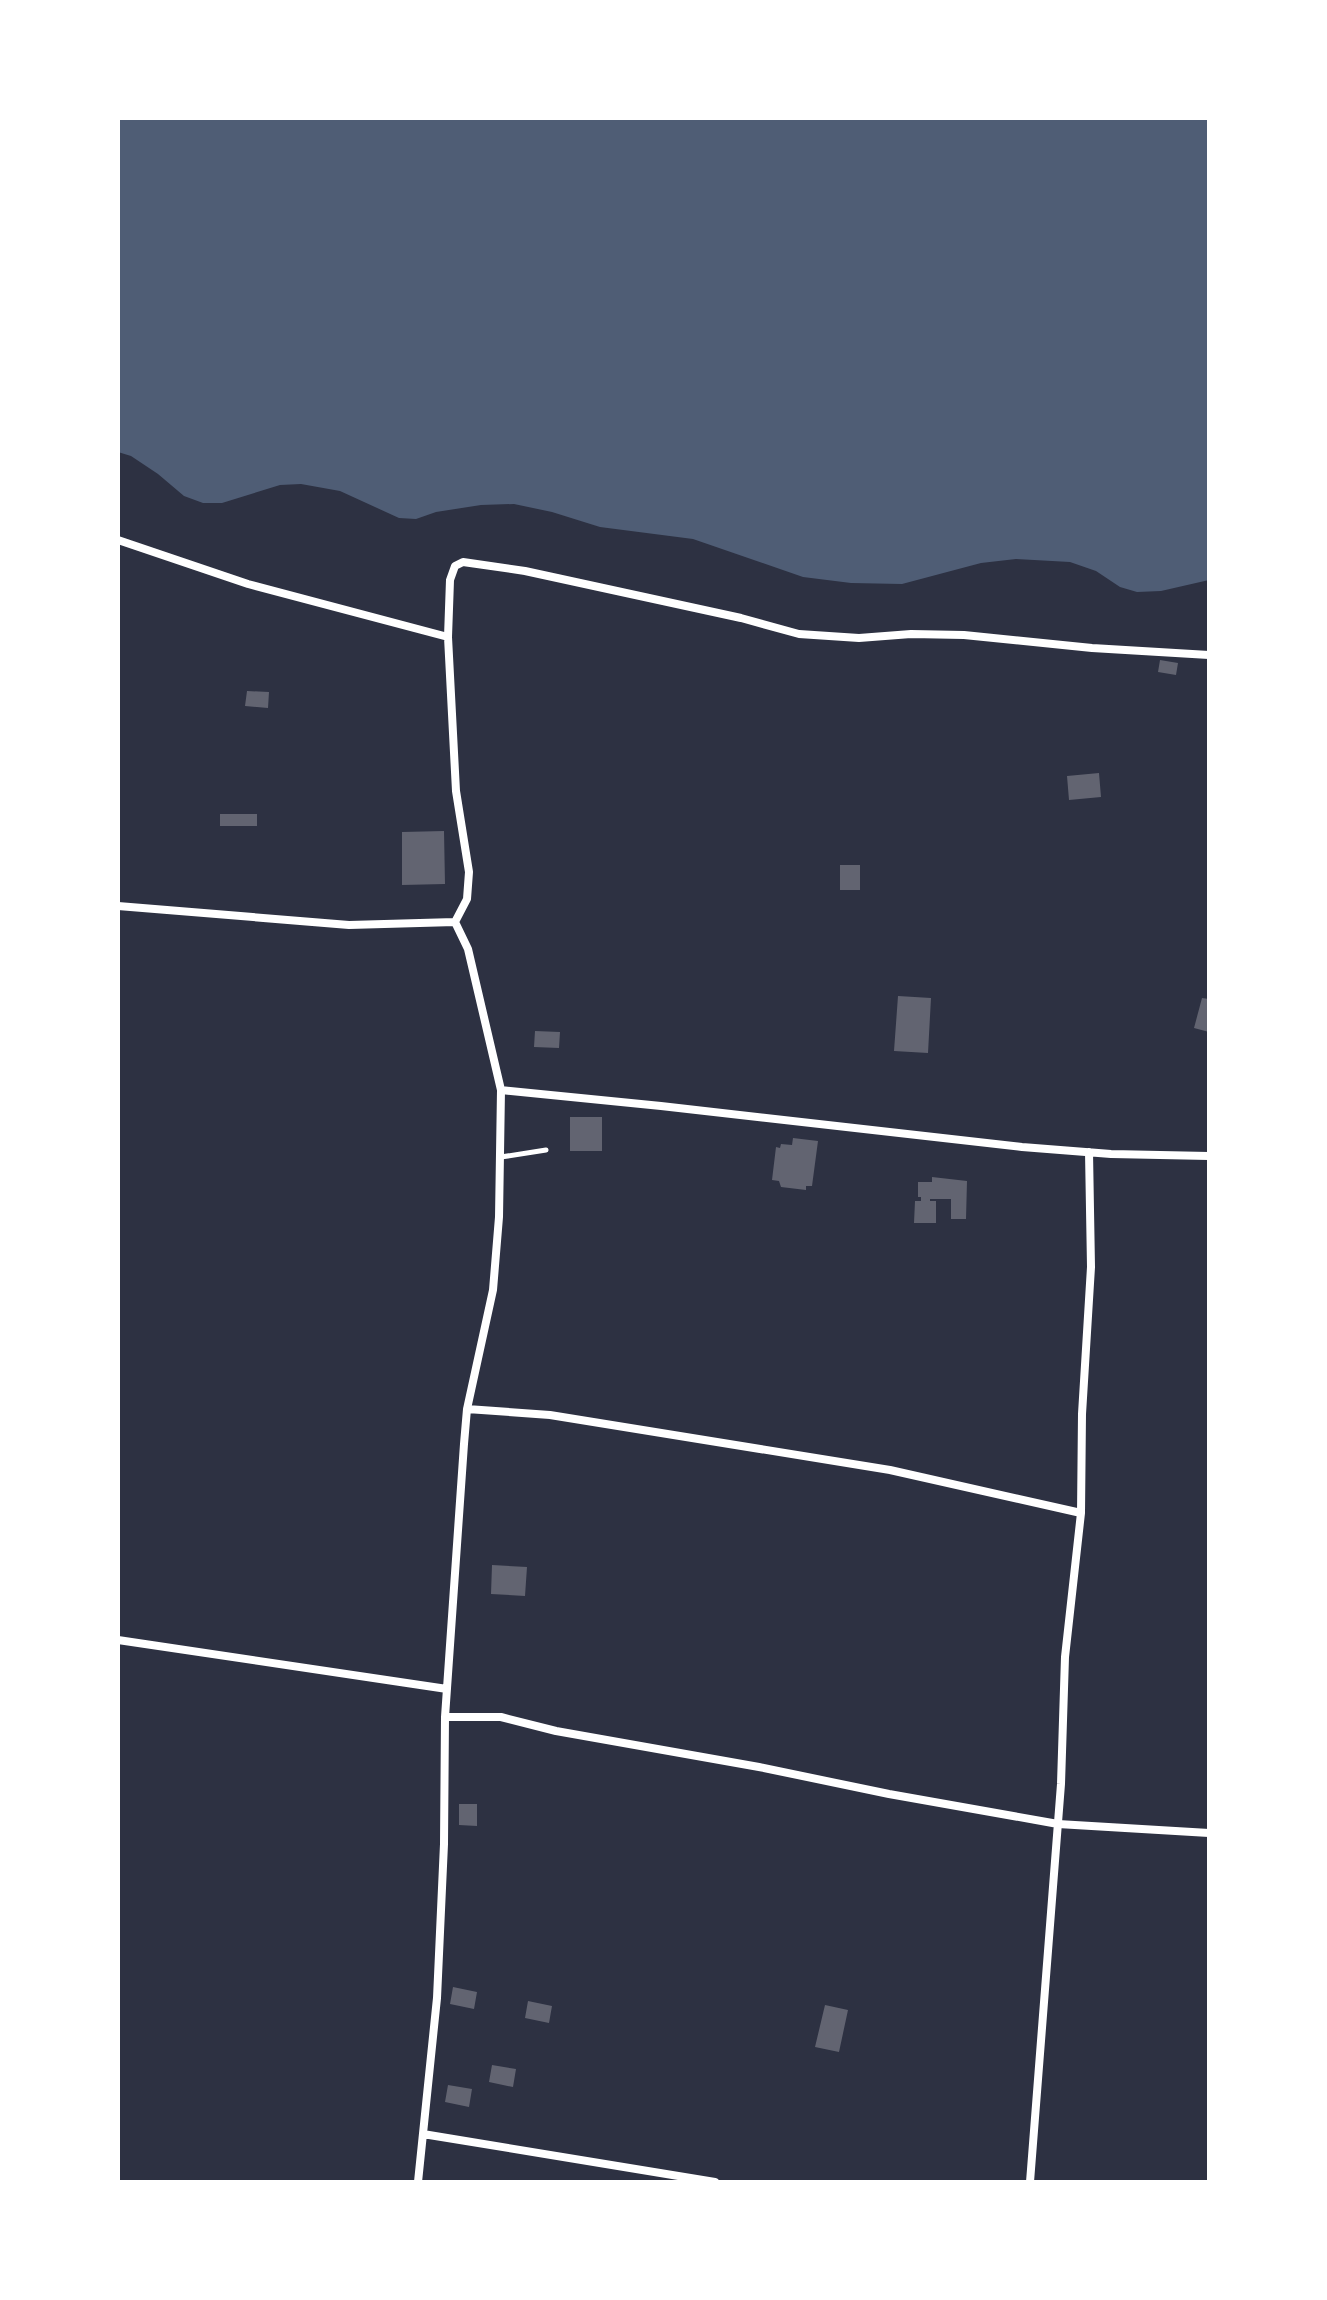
<svg xmlns="http://www.w3.org/2000/svg" width="1327" height="2300" font-family="'Public Sans',sans-serif">
<style>
.water{fill:#4f5d75}
.building{fill:#626471}
.lines{fill:none;stroke-linecap:round;stroke-linejoin:round}
.service{stroke:#fff;stroke-width:5}
.minor{stroke:#fff;stroke-width:8}
</style>
<rect width="100%" height="100%" fill="#2d3142"/>
<!-- water -->
<path class="water" d="M118,118H1209V580L1161,591L1137,592L1120,587L1096,571L1070,562L1016,559L981,563L902,584L851,583L803,577L693,539L600,527L552,512L514,504L481,505L436,512L416,519L399,518L340,491L301,484L280,485L222,503H203L184,496L158,474L131,456L118,452Z"/>
<!-- building -->
<path class="building" d="M1160,660L1178,663L1176,675L1158,672Z
M247,691L269,692L268,708L245,706Z
M1099,773L1101,797L1069,800L1067,776Z
M220,814H257V826H220Z
M444,831L445,884L402,885V832Z
M840,865H860V890H840Z
M898,996L931,998L928,1053L894,1051Z
M1202,998L1209,999V1032L1194,1028Z
M535,1031L560,1032L559,1048L534,1047Z
M570,1117H602V1151H570Z
M793,1138L818,1141L812,1186H806V1190L781,1187L779,1181L772,1180L776,1147L780,1148L781,1144L792,1145Z
M932,1177L967,1181L966,1219H951V1199H930V1201H936V1223H914L915,1201H921V1197H918V1182H932Z
M492,1565L527,1567L525,1596L491,1594Z
M459,1804H477V1826L459,1825Z
M453,1987L477,1992L474,2009L450,2004Z
M528,2001L552,2006L549,2023L525,2018Z
M825,2005L848,2010L839,2052L815,2047Z
M492,2065L516,2069L513,2087L489,2082Z
M448,2085L472,2089L469,2107L445,2102Z"/>
<g class="lines">
<!-- service -->
<path class="service" d="M501,1157L546,1150"/>
<!-- minor -->
<path class="minor" d="M118,540L248,584L448,637
M118,906L349,925L455,922
M455,922L467,899L469,872L456,791L448,637L450,580L455,566L463,562L525,571L741,618L799,634L859,638L911,634L964,635L1092,648L1209,655
M501,1090L661,1106L1022,1147L1111,1154L1209,1156
M467,1409L550,1415L890,1470L1081,1513
M118,1640L447,1689
M445,1717H501L556,1731L759,1767L889,1794L1058,1824L1209,1833
M423,2134L715,2182
M418,2182L437,1998L444,1844L445,1717L464,1444L467,1409L493,1290L499,1217L501,1090L468,949L455,922
M1030,2182L1061,1784L1065,1657L1081,1513L1082,1414L1091,1267L1089,1152"/>
</g>
<!-- border -->
<rect width="1327" height="2300" fill="none" stroke="#ffffff" stroke-width="240"/>
</svg>
